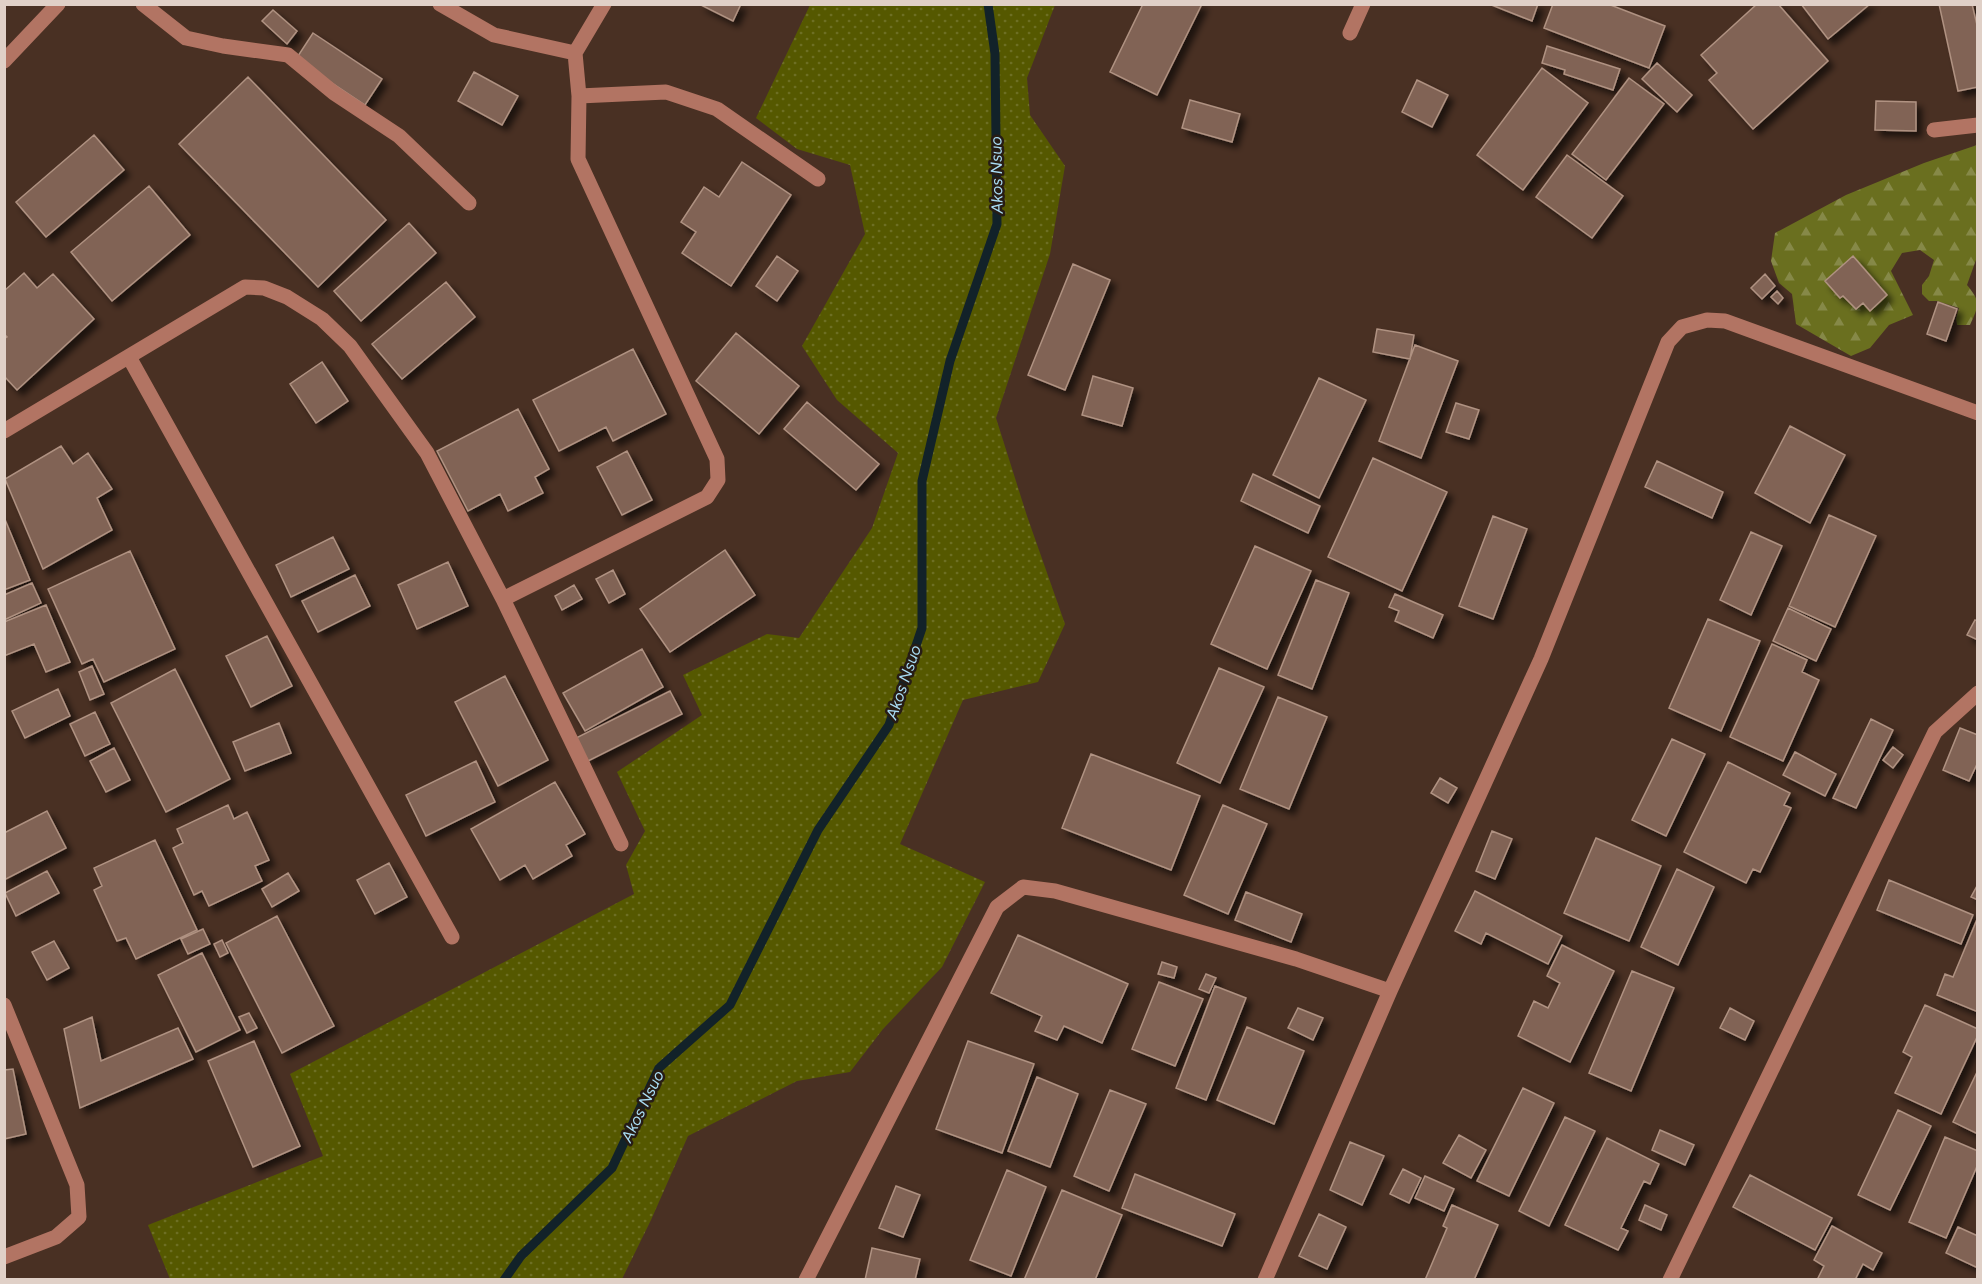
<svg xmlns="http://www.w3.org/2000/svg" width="1982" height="1284" font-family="Figtree,sans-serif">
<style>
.grass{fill:url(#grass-dots)}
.forest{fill:url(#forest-firs)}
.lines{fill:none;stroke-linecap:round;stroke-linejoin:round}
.stream{stroke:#122229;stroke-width:9}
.building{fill:#816455;stroke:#b09282;stroke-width:1.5;filter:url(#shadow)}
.minor{stroke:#b27463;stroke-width:15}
.labels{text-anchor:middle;stroke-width:5;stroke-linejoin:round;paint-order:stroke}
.water-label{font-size:16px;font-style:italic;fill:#a9dcf4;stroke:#271c15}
</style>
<defs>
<pattern id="grass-dots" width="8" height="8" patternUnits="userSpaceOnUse" patternTransform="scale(1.5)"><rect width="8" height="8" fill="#555800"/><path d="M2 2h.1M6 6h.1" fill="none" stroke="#6d6f24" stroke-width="1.8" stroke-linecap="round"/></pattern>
<pattern id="forest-firs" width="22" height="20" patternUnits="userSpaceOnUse" patternTransform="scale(1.5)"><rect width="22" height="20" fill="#6a6f1f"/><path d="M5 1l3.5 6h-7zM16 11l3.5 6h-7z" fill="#868948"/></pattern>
<filter id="shadow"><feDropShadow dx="5.5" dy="5.5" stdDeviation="3" flood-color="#0009"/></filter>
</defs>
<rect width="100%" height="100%" fill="#493023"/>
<!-- grass -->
<path class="grass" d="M810,5H1055L1027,78L1030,115L1065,166L1050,254L996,418L1027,516L1065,624L1038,682L963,700L900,844L985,882L942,967L883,1029L850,1072L797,1081L688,1136L651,1220L622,1279H170L148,1225L323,1156L290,1074L634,894L626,865L645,831L617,772L702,715L683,675L767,634L799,638L872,528L898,453L837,400L802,346L865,234L850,165L797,149L756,118Z"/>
<!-- forest -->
<path class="forest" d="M1977,145V257L1967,285C1981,302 1979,305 1970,325H1957L1956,319L1959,308L1937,301H1929L1922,294V285L1929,276L1934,260L1920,250L1902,253L1891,271L1913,315L1889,325L1870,348L1851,356L1796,324L1792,294L1779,283L1771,261L1775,233L1846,195L1924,163Z"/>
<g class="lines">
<!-- stream -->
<path class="stream" d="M504,1280L521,1256L612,1168L659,1068L730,1005L818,830L889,725L922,628V481L950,361L997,224L995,54L988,4"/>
</g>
<!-- building -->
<path class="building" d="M699,4H741L733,21Z
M1143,4H1202L1157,95L1110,72Z
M1489,4H1538L1532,21Z
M1553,4H1608L1665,26L1649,68L1544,28Z
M1757,4H1778L1828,61L1753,129L1709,80L1717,73L1701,55Z
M1801,4H1870L1828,39Z
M1939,4H1972L1978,29V87L1958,91Z
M273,10L297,31L287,44L262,21Z
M313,33L382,79L365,105L296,59Z
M1547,46L1620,69L1613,90L1564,74L1565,70L1542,63Z
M1657,63L1692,95L1677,112L1642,79Z
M1542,68L1588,103L1523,190L1477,155Z
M474,72L518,96L502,125L458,101Z
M248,77L386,220L318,287L179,144Z
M1629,78L1664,104L1606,180L1572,154Z
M1417,80L1448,95L1432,127L1402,112Z
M1190,100L1240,114L1232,142L1182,128Z
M1876,101L1916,102V131L1875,130Z
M94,135L124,170L46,237L16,202Z
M1567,155L1623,196L1592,238L1536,197Z
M742,162L791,195L731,286L682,253L696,232L681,222L704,187L719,197Z
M149,186L190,235L112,301L71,252Z
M409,223L436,253L361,321L334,291Z
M777,256L798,271L777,301L756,286Z
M1853,256L1887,295L1870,311L1863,303L1856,309L1843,296L1840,298L1825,281Z
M1073,264L1110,280L1065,390L1028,375Z
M24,273L37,288L53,274L94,319L17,390L4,376V339L7,337L4,334V291Z
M1765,274L1775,286L1762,299L1751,288Z
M446,282L475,317L402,379L372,344Z
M1777,291L1783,298L1778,304L1771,297Z
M1938,302L1957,309L1946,341L1927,334Z
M1377,329L1414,335L1410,359L1373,352Z
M736,333L799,386L759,434L696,381Z
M1415,345L1458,361L1421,458L1379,441Z
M633,349L666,414L613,441L606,427L559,451L533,400Z
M322,362L348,401L316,423L290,384Z
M1093,376L1133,388L1122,426L1082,415Z
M1319,378L1366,400L1319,498L1273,475Z
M807,402L879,464L856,490L784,429Z
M1456,403L1479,410L1469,439L1446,432Z
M518,409L549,469L535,477L543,493L508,511L500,494L468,511L437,451Z
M1790,426L1845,455L1810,523L1755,493Z
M61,446L73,464L88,453L112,489L97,498L112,530L43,569L5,479Z
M627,451L652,500L622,515L597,467Z
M1373,458L1447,492L1402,591L1328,557Z
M1657,461L1723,492L1712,518L1645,487Z
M1253,474L1320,506L1308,533L1241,501Z
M1829,515L1876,536L1835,627L1789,606Z
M1493,516L1527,529L1493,619L1459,606Z
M4,517L30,580L4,590Z
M1751,532L1782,546L1751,615L1720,600Z
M333,537L349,569L291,597L276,565Z
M1255,546L1311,571L1267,669L1211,644Z
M725,550L755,595L670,652L640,609Z
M130,551L175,649L104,682L93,659L82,664L48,589Z
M448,562L468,606L417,629L398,585Z
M613,570L625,594L609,603L596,579Z
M355,575L370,606L318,632L302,601Z
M1316,580L1349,593L1312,689L1278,675Z
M32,583L41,603L4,620V595Z
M574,585L582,599L562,610L555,596Z
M1395,594L1443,615L1433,638L1395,621L1399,611L1389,607Z
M46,605L70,662L46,672L34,644L4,656V622Z
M1788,608L1831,629L1816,661L1773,641Z
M1708,619L1760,641L1721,731L1669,708Z
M1975,620L1978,621V640L1967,635Z
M267,636L292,686L251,707L226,656Z
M1772,644L1807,660L1802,672L1819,680L1783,761L1730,737Z
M642,649L663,687L585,731L563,693Z
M92,666L104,694L90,700L79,672Z
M1219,668L1264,687L1220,783L1177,763Z
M175,669L230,779L166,812L111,703Z
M505,676L548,760L498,786L455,702Z
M58,689L70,716L25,738L12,711Z
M670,691L682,714L588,761L576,738Z
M1278,697L1327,717L1289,809L1240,789Z
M95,712L110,744L85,756L70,724Z
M1871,719L1893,730L1856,808L1833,798Z
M279,723L291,753L245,771L233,742Z
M1960,728L1978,735V762L1969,781L1943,770Z
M1672,739L1705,754L1666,836L1632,820Z
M1893,747L1903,755L1893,768L1883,760Z
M114,748L130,780L106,792L90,761Z
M1795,752L1836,774L1825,796L1783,775Z
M1091,754L1200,796L1171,870L1062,828Z
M476,761L495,802L426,836L406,795Z
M1728,762L1790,793L1784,805L1791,808L1760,872L1753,869L1746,883L1684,852Z
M1440,778L1457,788L1448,803L1431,793Z
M555,782L585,834L566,845L572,856L533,879L525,865L500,880L471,829Z
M228,805L234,819L247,812L269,860L255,866L262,881L209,906L202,891L194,895L173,848L183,843L177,829Z
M1223,805L1267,824L1228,914L1184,895Z
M47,811L66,848L4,880V833Z
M1492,831L1512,839L1495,879L1476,871Z
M1596,838L1661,866L1629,941L1564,913Z
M155,840L197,930L136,959L126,938L117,941L94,890L102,886L94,868Z
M389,863L407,897L375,914L357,880Z
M1677,869L1714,887L1678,965L1641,947Z
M47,871L59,893L16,916L5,893Z
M288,873L299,891L272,907L262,889Z
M1889,880L1973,915L1961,944L1877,910Z
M1978,884V900L1971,897Z
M1475,891L1562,936L1548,964L1486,933L1481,944L1455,931Z
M1246,892L1302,914L1291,942L1235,920Z
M277,916L334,1026L282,1053L226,943Z
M1978,917V1012L1937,995L1945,974L1953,977Z
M203,929L210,944L188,954L181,939Z
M1018,935L1128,984L1102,1043L1064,1026L1057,1040L1035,1031L1042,1016L991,993Z
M222,940L228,953L220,957L214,944Z
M54,941L69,968L47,980L32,952Z
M1562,945L1614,971L1570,1062L1518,1036L1534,1001L1548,1008L1560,983L1547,976Z
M202,953L240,1030L196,1052L158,975Z
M1162,962L1177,967L1174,978L1158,974Z
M1632,971L1674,988L1631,1091L1589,1073Z
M1206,974L1216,978L1209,993L1199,989Z
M1159,982L1203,999L1175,1066L1132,1049Z
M1215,986L1246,998L1206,1100L1176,1088Z
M1925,1005L1978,1029V1035L1941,1114L1895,1093L1912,1057L1903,1052Z
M1298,1008L1323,1018L1313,1040L1288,1028Z
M1730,1008L1754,1021L1745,1040L1720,1028Z
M249,1013L257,1028L247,1033L239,1017Z
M92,1017L101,1061L178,1028L193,1059L80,1108L64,1029Z
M1247,1027L1304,1051L1274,1124L1217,1100Z
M254,1041L300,1146L253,1167L208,1061Z
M968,1041L1034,1064L1002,1153L936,1129Z
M13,1069L26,1134L4,1139V1070Z
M1978,1070V1134L1953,1122Z
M1037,1077L1078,1094L1050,1167L1008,1151Z
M1523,1088L1554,1103L1509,1196L1477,1181Z
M1110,1090L1146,1104L1109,1191L1074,1176Z
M1898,1110L1931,1126L1890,1210L1858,1195Z
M1565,1117L1595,1131L1549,1226L1519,1211Z
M1660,1130L1694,1145L1685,1165L1652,1150Z
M1459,1135L1486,1150L1471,1178L1443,1163Z
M1945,1137L1978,1151V1164L1946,1238L1909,1222Z
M1607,1138L1659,1164L1650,1184L1644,1181L1621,1228L1628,1231L1618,1250L1565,1225Z
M1350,1142L1384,1156L1362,1205L1330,1190Z
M1403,1169L1421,1178L1409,1203L1390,1194Z
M1007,1170L1046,1187L1011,1276L970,1260Z
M1135,1174L1235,1214L1222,1246L1122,1208Z
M1750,1175L1832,1218L1815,1250L1733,1207Z
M1425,1176L1454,1189L1444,1211L1415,1198Z
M896,1186L920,1195L903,1237L879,1228Z
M1062,1190L1122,1215L1095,1280H1024Z
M1452,1205L1498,1225L1474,1280H1425L1447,1228L1443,1226Z
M1645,1205L1667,1215L1661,1230L1639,1220Z
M1319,1214L1346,1227L1327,1269L1299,1256Z
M1832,1226L1882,1253L1873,1270L1863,1264L1855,1280H1817L1824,1266L1814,1260Z
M1958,1227L1978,1236V1268L1946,1253Z
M872,1248L920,1259L915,1280H865Z"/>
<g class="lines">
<!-- minor -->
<path class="minor" d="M143,4L186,38L223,46L288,55L334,93L399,136L469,203
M440,4L494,35L575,53
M1350,33L1363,4
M4,61L58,4
M579,96L666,92L717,109L818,179
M1934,130L1978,125
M129,357L452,937
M4,431L245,287L264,288L287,297L322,319L350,346L427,453L503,599L707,497L718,480L717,459L578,159L579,96L575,53L604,4
M503,599L621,844
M4,1005L77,1185L79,1217L56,1237L4,1257
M806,1280L997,907L1023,887L1055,891L1296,959L1390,991
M1265,1280L1390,991L1541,659L1668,342L1682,327L1707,320L1725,321L1978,413
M1670,1280L1935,732L1978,693"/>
</g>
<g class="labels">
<!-- water labels -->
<g class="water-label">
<text transform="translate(996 175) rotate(-91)" y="6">Akos Nsuo</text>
<text transform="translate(903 682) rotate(-71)" y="6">Akos Nsuo</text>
<text transform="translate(642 1106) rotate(-64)" y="6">Akos Nsuo</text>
</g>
</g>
<!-- border -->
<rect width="1982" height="1284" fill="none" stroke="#e0d0c7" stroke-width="12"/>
</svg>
